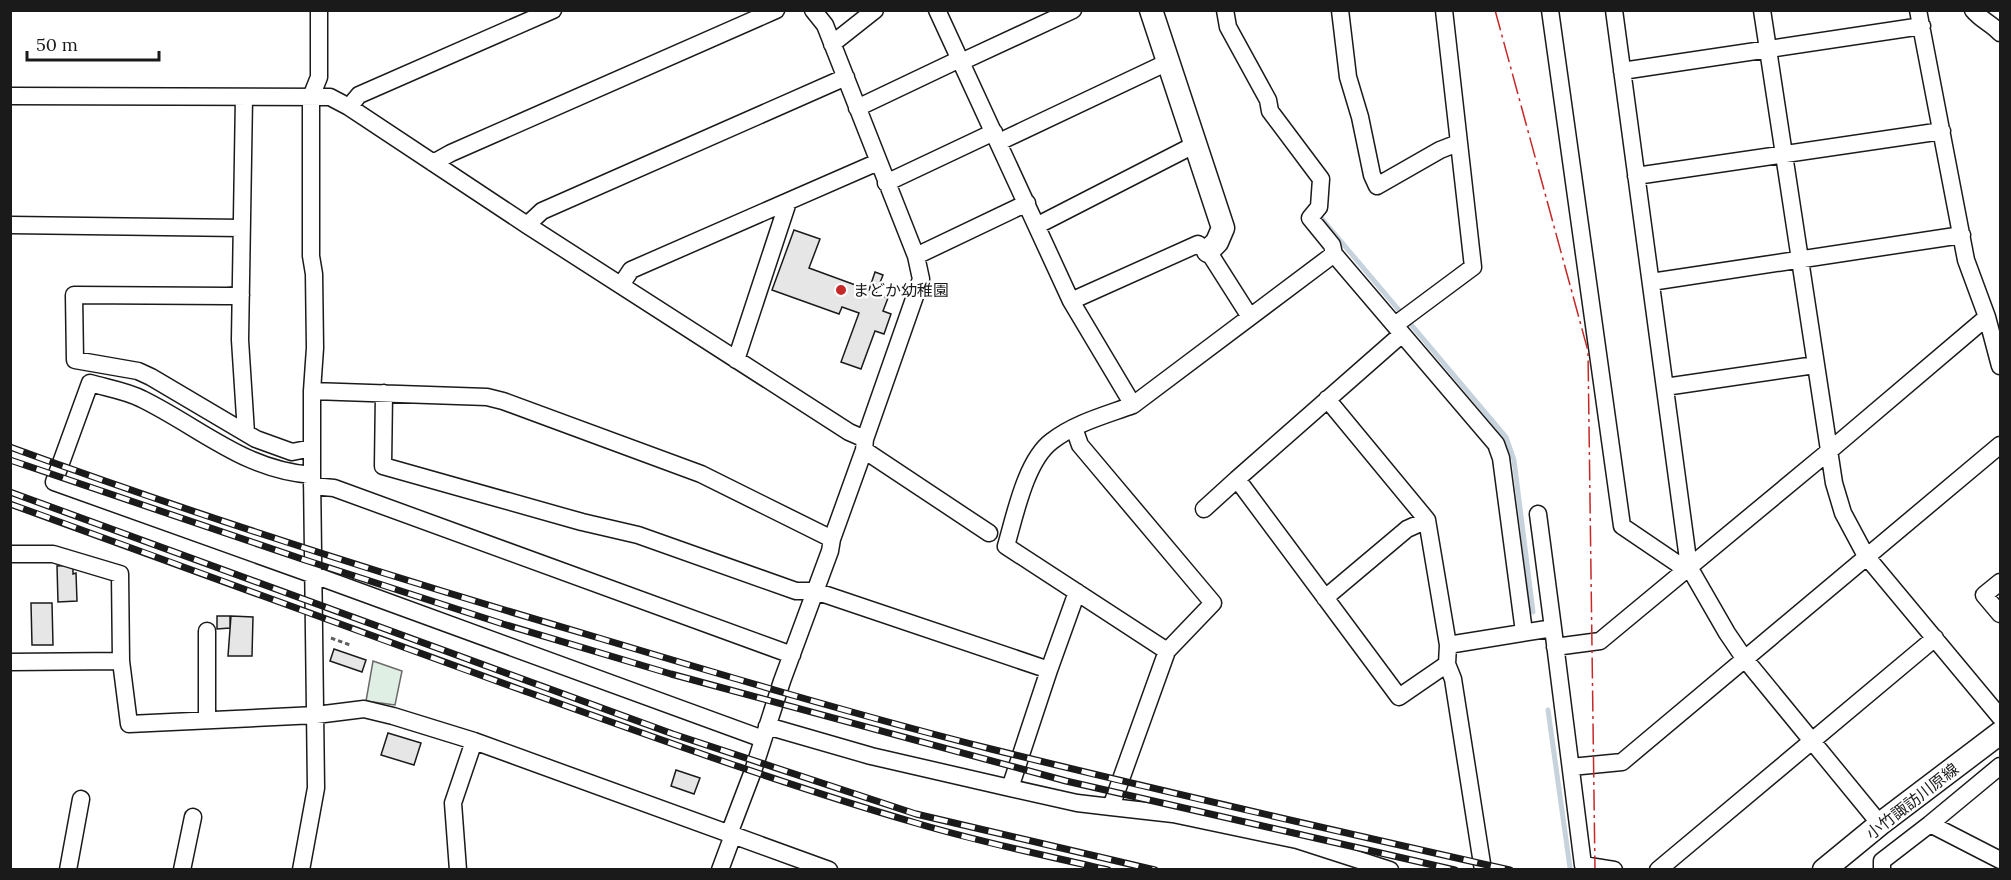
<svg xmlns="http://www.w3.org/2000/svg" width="2011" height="880" font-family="Lora,'Noto Sans JP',serif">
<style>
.green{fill:#e0efe3;stroke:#6a6a6a;stroke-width:1.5}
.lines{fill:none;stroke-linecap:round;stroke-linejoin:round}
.stream{stroke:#c6d2dc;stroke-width:5}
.building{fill:#e6e6e6;stroke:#1a1a1a;stroke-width:1.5}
.street-casing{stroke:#1a1a1a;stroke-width:19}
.secondary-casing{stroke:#1a1a1a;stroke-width:25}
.path{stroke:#5f5f5f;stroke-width:3;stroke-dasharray:4.5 3;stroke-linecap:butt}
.street{stroke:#fff;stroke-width:16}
.secondary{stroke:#fff;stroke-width:22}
.rail-casing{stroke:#1a1a1a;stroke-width:7}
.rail{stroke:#fff;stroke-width:4.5;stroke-dasharray:14;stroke-linecap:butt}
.power{stroke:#c62828;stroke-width:1.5;stroke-dasharray:21 4.5 3 4.5;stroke-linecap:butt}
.poi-dot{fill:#c62828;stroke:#fff;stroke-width:2}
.labels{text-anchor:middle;stroke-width:4.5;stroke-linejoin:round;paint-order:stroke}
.poi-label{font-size:16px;fill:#1a1a1a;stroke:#fff;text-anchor:start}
.street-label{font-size:16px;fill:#1a1a1a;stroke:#fff}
</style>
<rect width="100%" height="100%" fill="#fff"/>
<!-- green -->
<path class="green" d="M373,661L402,671L395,705L366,701Z"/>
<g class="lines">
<!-- stream -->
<path class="stream" d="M1322,219L1506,437L1514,460L1533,612
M1548,710L1570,868"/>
</g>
<!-- building -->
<path class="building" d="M794,230L820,239L809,268L869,290L875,272L883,275L876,293L888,298L883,311L891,314L884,334L875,331L861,369L841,362L859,313L842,307L839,314L772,290Z
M73,565V574L76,573L77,601L58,602L57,566Z
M31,603H52L53,645H32Z
M217,616H230V628L217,629Z
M231,616L253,617L252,656H228Z
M334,649L366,660L362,672L330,661Z
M388,733L421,743L414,765L381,755Z
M676,770L700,778L694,794L671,786Z"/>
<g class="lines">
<!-- street casing -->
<g class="street-casing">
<path id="street" d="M1225,10L1228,27L1268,100L1270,111L1321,179L1319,207L1310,218L1332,245L1334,254L1496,444L1501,458L1524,632
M1340,10L1348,77L1360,117L1372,175L1377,186L1440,150L1458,143
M1550,10L1622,526L1678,564L1689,567
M1614,10L1689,567L1727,633L1744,658L1880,824
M1762,10L1834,483L1843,513L1866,556L2000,717
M1918,10L1966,260L1987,317L2000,366
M1973,10C1981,20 1992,24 2000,33
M832,44L875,10
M961,62L1073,10
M1622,71L1922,26
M10,96L330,97L349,107L527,225L849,432L865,439
M244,97L240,340L246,433
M349,107L359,95L553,10
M857,108L960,59
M999,142L1168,62
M433,163L451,153L776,10
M1636,176L1942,131
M886,183L994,132
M10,225L241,228
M527,225L542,211L846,77
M1038,225L1194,145
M916,256L1027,203
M1651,282L1962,235
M621,285L631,270L878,162
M241,295L227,296L74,295L75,360L138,371L151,377L256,439L292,452L312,448
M1071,301L1198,244L1208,251L1250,317
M1395,325L1473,267L1444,10
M736,360L788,202
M1665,387L1815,365
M312,391L487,397L503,401L701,474L832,539
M384,393L383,466L582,522L638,535L796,591H815L1049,670L1010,788L1077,803L1111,807L1167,651L1006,546C1015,515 1026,460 1052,441C1075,423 1106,415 1133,405L1071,301L937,10
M1327,399L1427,520L1448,645L1447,664L1399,697L1237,479L1402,334
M1133,405L1334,254
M1074,428L1080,445L1213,603L1167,651
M864,450L989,533
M312,475C244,470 201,428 142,399C127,391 107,388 90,383L54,482L314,575L763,739
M312,486L334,488L792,655
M1204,509L1237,479
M1538,514L1553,628
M10,554H53L120,574L121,661
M2000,582L1984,595L2000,614
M1325,598L1407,529L1427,520
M1448,645L1553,628L1583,865L1614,870
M1555,647L1600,641L1828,452L1987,317
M10,662L121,661L129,724L316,715L364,709L393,716L474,741L829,870
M1447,664L1453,679L1483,870
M1049,670L1077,592
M207,720V631
M767,726L871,756L1010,788
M2000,766L1930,824L2000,860
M1571,767L1622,762L2000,445
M1111,807L1173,814L1297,840L1390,870
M729,834L753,771L782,681L830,551L832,539L864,450L865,439L921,279L916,256L825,25L813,10
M68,870L81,799
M182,870L193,817
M301,870L316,788L312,475V391L315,348L314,274L311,256V97L319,77V10
M458,870L453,803L474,741
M720,870L733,835
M1658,870L1935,638
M1882,870V861L1930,824"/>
</g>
<!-- secondary casing -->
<g class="secondary-casing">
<path id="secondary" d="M1151,10L1223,228L1217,242L1208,251
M1824,870L1880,824L2000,733"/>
</g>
<!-- path -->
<path class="path" d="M331,638L350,645"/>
<!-- street -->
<use href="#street" class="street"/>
<!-- secondary -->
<use href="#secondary" class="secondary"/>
<!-- rail casing -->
<g class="rail-casing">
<path id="rail" d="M10,447C204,518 401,580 599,638C729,677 860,716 991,749C1164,792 1337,831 1510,870
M10,460L305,560L503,624L671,674L1066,781L1455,870
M10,492L673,734L916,814L1155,870
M10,504C180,565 349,628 519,689C650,736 782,784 916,823C979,842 1044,855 1108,870"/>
</g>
<!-- rail -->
<use href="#rail" class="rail"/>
<!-- power -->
<path class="power" d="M1495,10L1588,351L1595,870"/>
</g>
<!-- markers -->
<circle class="poi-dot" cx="841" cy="290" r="6"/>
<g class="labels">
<!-- poi labels -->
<g class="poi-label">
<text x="853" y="296">まどか幼稚園</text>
</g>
<!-- street labels -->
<g class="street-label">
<text transform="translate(1912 801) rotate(-38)" y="6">小竹諏訪川原線</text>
</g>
</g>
<!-- border -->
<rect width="2011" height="880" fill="none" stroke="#1a1a1a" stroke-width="24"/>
<!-- scale -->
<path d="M27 51v9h132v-9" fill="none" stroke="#1a1a1a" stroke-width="3"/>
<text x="36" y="51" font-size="18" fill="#1a1a1a" stroke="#ffffff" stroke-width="4.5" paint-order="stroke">50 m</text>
</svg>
